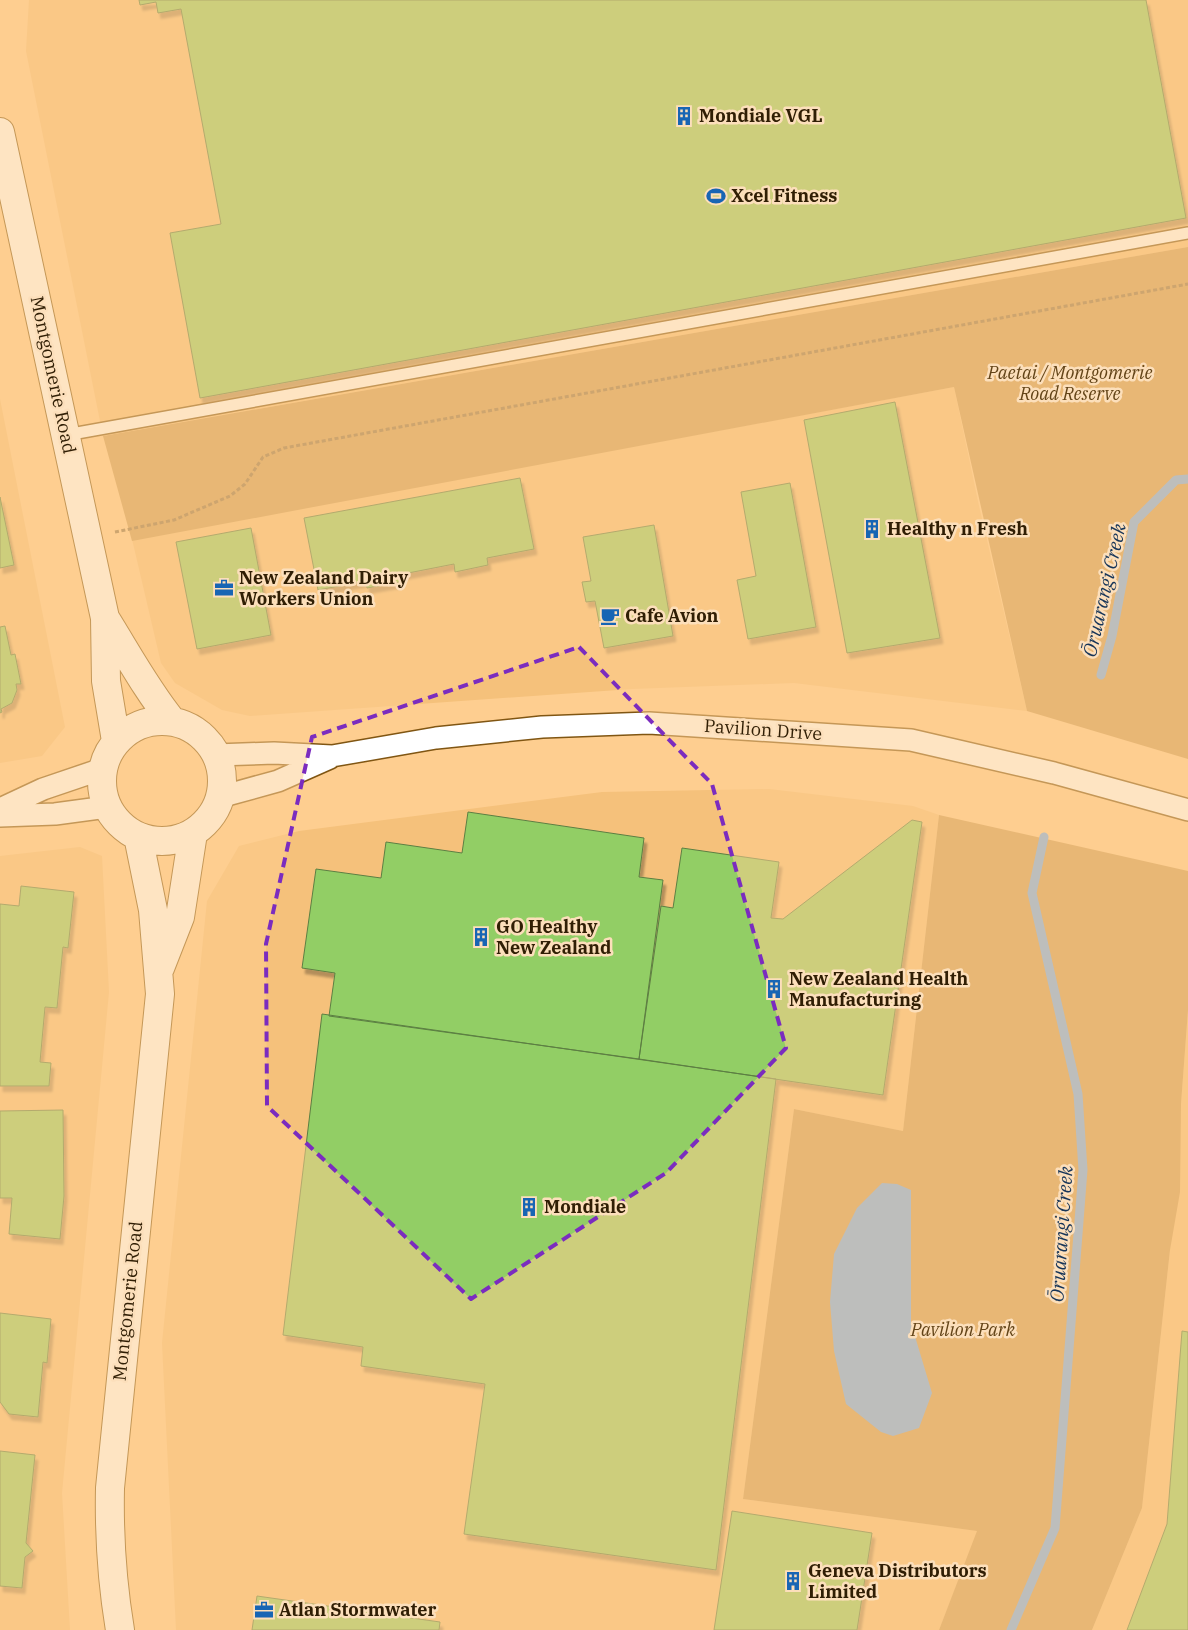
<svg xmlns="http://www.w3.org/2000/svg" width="1188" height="1630" font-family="'IBM Plex Serif',serif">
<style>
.built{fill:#f5c17b}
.green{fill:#ce9b55}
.water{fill:#70abf2}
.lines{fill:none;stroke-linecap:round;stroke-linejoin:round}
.stream{stroke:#70abf2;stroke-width:9}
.building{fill:#92ce65;stroke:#5c7f43;filter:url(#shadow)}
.lane-casing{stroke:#805613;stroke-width:14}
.street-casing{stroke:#805613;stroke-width:24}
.secondary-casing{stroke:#805613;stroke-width:30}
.path{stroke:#937347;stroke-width:3;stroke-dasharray:4 2.5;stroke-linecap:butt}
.lane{stroke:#fff;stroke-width:11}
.street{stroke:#fff;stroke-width:21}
.secondary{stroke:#fff;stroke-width:28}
.marked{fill:none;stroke:#7b2cbf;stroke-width:4;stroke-dasharray:10 6;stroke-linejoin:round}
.labels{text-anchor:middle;stroke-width:5;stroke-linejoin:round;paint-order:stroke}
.poi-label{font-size:18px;font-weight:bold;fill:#301e04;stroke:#fcdfbb;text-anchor:start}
.park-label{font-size:18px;font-style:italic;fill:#634418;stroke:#fcdfbb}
.street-label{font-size:18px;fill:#301e04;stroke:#fcdfbb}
.water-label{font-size:19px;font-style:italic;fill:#173558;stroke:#fcdfbb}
</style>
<defs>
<filter id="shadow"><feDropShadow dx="3" dy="5.5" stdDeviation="1" flood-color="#0004"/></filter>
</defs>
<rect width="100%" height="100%" fill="#fece90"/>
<!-- built -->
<path class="built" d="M29,0H1188V247L103,436L26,51Z
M954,387L979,506L1027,711L794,683L632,689L250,716L222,710L175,683L161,663L132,539Z
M0,399L65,727L42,756L0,763Z
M769,789L913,806L939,815L903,1131L794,1109L743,1499L978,1531L939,1630H176L162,1343L207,901L239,846L299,831L602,792Z
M80,847L102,856L109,992L62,1493L70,1630H0V856Z
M1188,1010V1630H1092L1142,1508L1170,1250Z"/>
<!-- green -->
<path class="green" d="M1188,247V759L1027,711L954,387L132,541L103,436Z
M939,815L1188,871V1010L1181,1104L1180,1192L1170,1250L1142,1508L1092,1630H939L977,1531L743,1499L794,1109L903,1131Z"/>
<!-- water -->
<path class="water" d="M882,1183L897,1184L911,1190V1323L932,1393L919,1428L893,1436L881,1432L846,1404L834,1351L830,1302L834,1254L857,1208Z"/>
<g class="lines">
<!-- stream -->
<path class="stream" d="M1101,675L1112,636L1134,522L1176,480L1188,479
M1011,1630L1055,1528L1083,1170L1078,1094L1032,893L1044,837"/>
</g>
<!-- building -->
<path class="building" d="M139,0H1146L1186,218L200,398L170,233L221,224L181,9L158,13L156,2L140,5Z
M895,402L940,638L847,653L804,420Z
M520,478L534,549L487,558L488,565L455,572L454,564L398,575L400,582L367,588L366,581L318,590L304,518Z
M790,483L816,627L748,639L737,580L756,576L741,492Z
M0,497L14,565L0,568Z
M654,525L673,636L604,648L595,601L586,602L582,582L591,581L583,537Z
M251,528L271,635L197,649L176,542Z
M5,626L11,655L15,654L21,684H16L17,690L12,703L1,709L2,712L0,713V627Z
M468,812L644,838L639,877L663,880L639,1059L329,1016L335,973L302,968L316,869L381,878L386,842L462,853Z
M912,820L922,822L883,1095L639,1059L661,906L673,908L682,848L779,862L771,918L783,919Z
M21,886L74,892L68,948L63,947L57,1008L45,1007L40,1062L51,1063L49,1086H0V904L19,906Z
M322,1014L776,1079L716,1570L464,1534L485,1384L361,1366L363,1347L283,1335Z
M63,1110L64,1196L60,1239L9,1234L12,1198H0V1111Z
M0,1313L51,1319L47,1363L43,1362L38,1417L9,1414L0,1402Z
M1182,1331L1188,1332V1630H1127L1167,1524Z
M0,1451L35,1455L26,1543L33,1551L25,1557L22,1588L0,1586Z
M732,1511L872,1533L857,1630H714Z
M257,1596L440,1622L439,1630H252Z"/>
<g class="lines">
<!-- lane casing -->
<g class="lane-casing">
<path id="lane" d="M66,435L1188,233"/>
</g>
<!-- street casing -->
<g class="street-casing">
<path id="street" d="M216,755L274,753L332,756L436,738L542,727L649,723L911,740L1054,773L1188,810
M220,797L278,781L330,758
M0,809L43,789L102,769
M0,816L55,814L107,807"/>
</g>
<!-- secondary casing -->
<g class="secondary-casing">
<path id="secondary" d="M0,132L105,618L106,681L116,741
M105,618C127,653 146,689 172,721
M102 781a60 60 0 1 1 120 0a60 60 0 1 1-120 0Z
M160,968L180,917L193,833
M120,1630C112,1582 109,1536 110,1488L160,994L153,910L138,836"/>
</g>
<!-- path -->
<path class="path" d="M115,532L174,520L230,496L245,484L263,457L284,448L1188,284"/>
<!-- lane -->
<use href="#lane" class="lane"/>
<!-- street -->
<use href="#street" class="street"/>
<!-- secondary -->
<use href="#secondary" class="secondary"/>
</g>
<!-- marked area -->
<path d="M0 0H1188V1630H0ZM579,647L712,784L786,1048L666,1173L471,1299L267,1106L266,944L312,737Z" fill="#fece90" fill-opacity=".55" fill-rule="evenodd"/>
<path class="marked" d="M579,647L712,784L786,1048L666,1173L471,1299L267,1106L266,944L312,737Z"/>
<!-- icons -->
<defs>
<g id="building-bare" transform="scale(1.5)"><path d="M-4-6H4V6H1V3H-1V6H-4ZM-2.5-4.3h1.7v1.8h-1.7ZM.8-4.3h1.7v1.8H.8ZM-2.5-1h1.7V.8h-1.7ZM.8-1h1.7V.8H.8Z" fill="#1865b4" stroke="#fcdfbb" stroke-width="2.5" paint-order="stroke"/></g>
<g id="stadium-bare" transform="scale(1.5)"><path d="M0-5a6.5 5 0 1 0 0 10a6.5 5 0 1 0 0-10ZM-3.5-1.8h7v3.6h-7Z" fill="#1865b4" stroke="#fcdfbb" stroke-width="2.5" paint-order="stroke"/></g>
<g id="office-bare" transform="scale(1.5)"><path d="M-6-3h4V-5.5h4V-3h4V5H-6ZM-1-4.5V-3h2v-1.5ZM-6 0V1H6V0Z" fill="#1865b4" stroke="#fcdfbb" stroke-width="2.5" paint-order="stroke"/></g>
<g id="cafe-bare" transform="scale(1.5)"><path d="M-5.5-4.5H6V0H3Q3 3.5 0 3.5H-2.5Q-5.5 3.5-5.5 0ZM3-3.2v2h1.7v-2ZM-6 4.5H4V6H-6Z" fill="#1865b4" stroke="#fcdfbb" stroke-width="2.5" paint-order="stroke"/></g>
</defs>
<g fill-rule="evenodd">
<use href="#building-bare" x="684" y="116"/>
<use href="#stadium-bare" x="716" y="196"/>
<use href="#building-bare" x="872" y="529"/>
<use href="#office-bare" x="224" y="588"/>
<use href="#cafe-bare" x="610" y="616"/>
<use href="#building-bare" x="481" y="937"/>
<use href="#building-bare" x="774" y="989"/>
<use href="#building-bare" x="529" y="1207"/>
<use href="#building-bare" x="793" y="1581"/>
<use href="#office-bare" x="264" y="1610"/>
</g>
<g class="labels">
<!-- poi labels -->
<g class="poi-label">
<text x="699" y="122">Mondiale VGL</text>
<text x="731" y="202">Xcel Fitness</text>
<text x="887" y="535">Healthy n Fresh</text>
<text x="239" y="584">New Zealand Dairy<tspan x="239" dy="21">Workers Union</tspan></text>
<text x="625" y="622">Cafe Avion</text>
<text x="496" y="933">GO Healthy<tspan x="496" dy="21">New Zealand</tspan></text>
<text x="789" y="985">New Zealand Health<tspan x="789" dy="21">Manufacturing</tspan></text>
<text x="544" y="1213">Mondiale</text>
<text x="808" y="1577">Geneva Distributors<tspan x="808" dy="21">Limited</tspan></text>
<text x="279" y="1616">Atlan Stormwater</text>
</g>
<!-- park labels -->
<g class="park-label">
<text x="1070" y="379">Paetai / Montgomerie<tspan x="1070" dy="21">Road Reserve</tspan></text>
<text x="963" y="1336">Pavilion Park</text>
</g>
<!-- street labels -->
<g class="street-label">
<text transform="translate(53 375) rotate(78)" y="6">Montgomerie Road</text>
<text transform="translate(763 730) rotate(4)" y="6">Pavilion Drive</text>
<text transform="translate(128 1301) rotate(-84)" y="6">Montgomerie Road</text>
</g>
<!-- water labels -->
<g class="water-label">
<text transform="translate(1104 590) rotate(-77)" y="7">Ōruarangi Creek</text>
<text transform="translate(1061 1234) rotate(-86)" y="7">Ōruarangi Creek</text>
</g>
</g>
</svg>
